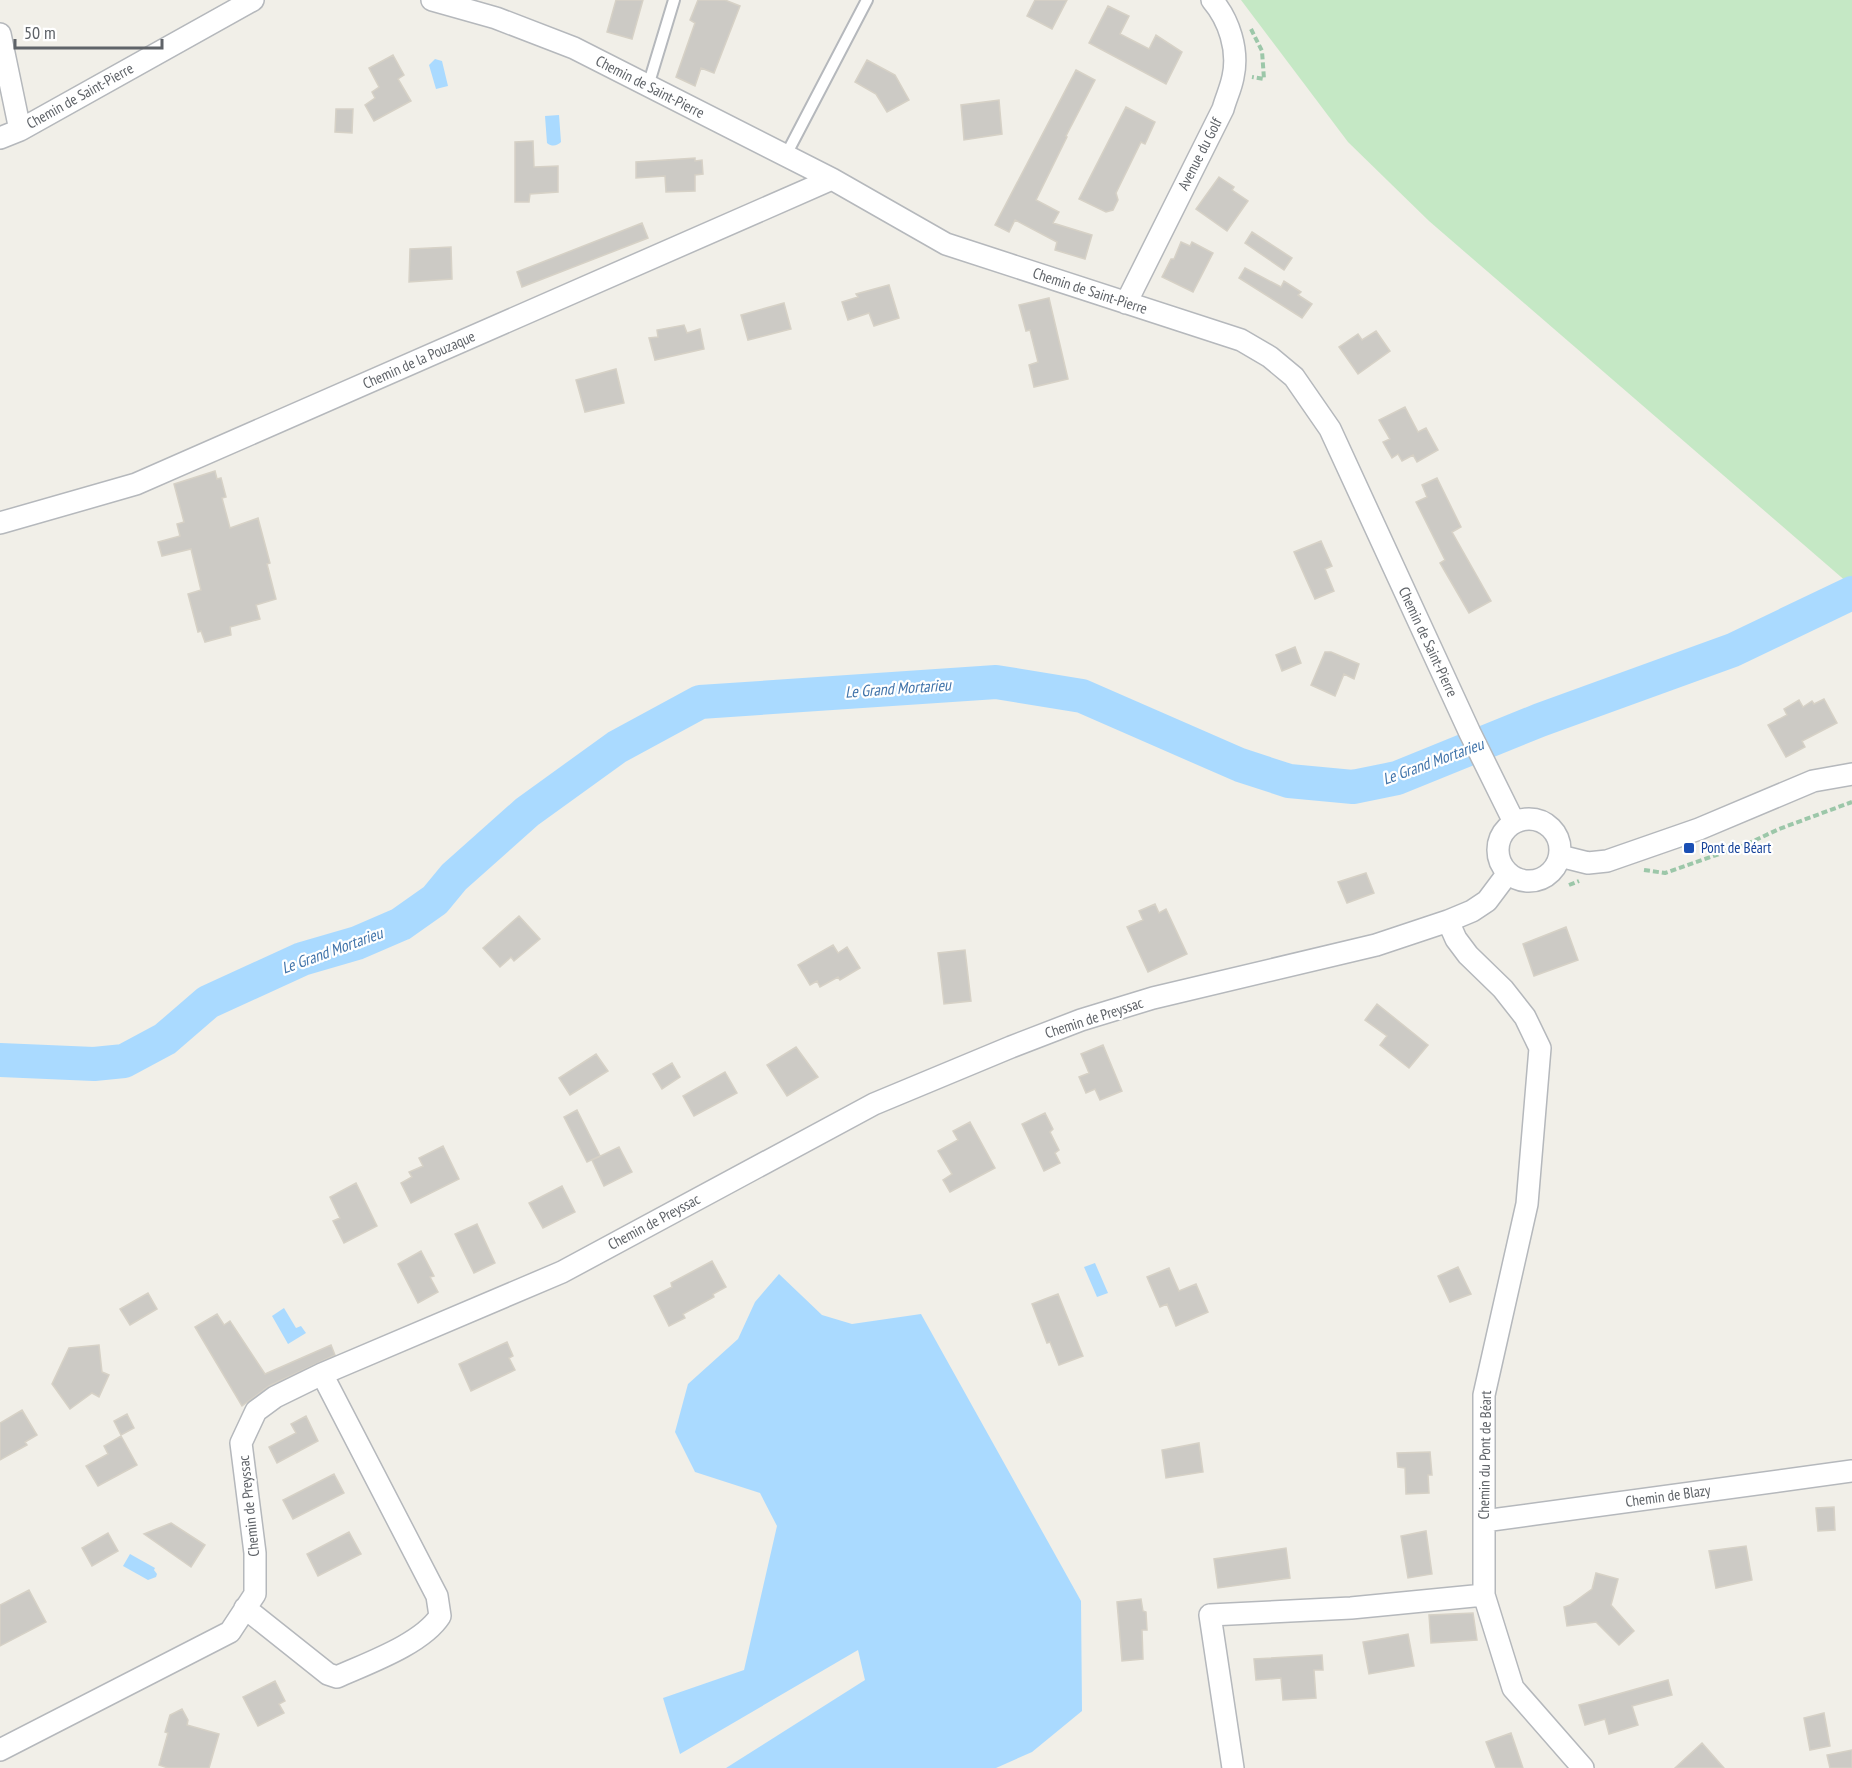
<svg xmlns="http://www.w3.org/2000/svg" width="1852" height="1768" font-family="'PT Sans Narrow',sans-serif">
<style>
.green{fill:#c5e8c5}
.water{fill:#aadaff}
.lines{fill:none;stroke-linecap:round;stroke-linejoin:round}
.river{stroke:#aadaff;stroke-width:34}
.building{fill:#cccac5;stroke:#d6d1c6;stroke-width:1.5}
.lane-casing{stroke:#b5b8bc;stroke-width:14}
.street-casing{stroke:#b5b8bc;stroke-width:24}
.path{stroke:#9cc7a9;stroke-width:4;stroke-dasharray:6 3;stroke-linecap:butt}
.lane{stroke:#fff;stroke-width:10}
.street{stroke:#fff;stroke-width:21}
.transit-dot{fill:#1a4fb4;stroke:#fff;stroke-width:2}
.labels{text-anchor:middle;stroke-width:4.5;stroke-linejoin:round;paint-order:stroke}
.street-label{font-size:15px;fill:#5f6368;stroke:#fff}
.transit-label{font-size:15px;fill:#164399;stroke:#fff;text-anchor:start}
.water-label{font-size:16px;font-style:italic;fill:#4174aa;stroke:#fff}
</style>
<rect width="100%" height="100%" fill="#f1efe8"/>
<!-- green -->
<path class="green" d="M1241,0H1852V581L1848,583L1429,221L1348,142Z"/>
<!-- water -->
<path class="water" d="M435,59L442,61L448,86L436,89L429,65Z
M559,115L561,142C557,146 552,147 547,143L545,116Z
M1095,1263L1108,1293L1097,1297L1084,1267Z
M779,1274L822,1315L852,1324L921,1314L1081,1601L1082,1711L1032,1752L996,1768H726L865,1680L858,1650L680,1754L663,1698L744,1670L777,1526L760,1493L695,1472L675,1432L688,1384L738,1339L755,1302Z
M284,1308L296,1328L301,1326L306,1333L288,1344L272,1316Z
M130,1554L155,1568L154,1570L157,1574L156,1577L148,1580L123,1566Z"/>
<g class="lines">
<!-- river -->
<path class="river" d="M0,1060L94,1064L124,1061L165,1039L208,1002L302,959L357,943L401,924L435,900L454,877L527,812L617,747L700,702L996,682L1082,696L1240,765L1289,781L1353,787L1397,778L1540,720L1733,650L1852,593"/>
</g>
<!-- building -->
<path class="building" d="M616,0H643L632,39L607,32Z
M698,0H725L740,6L714,73L701,68L695,86L676,77L695,23L690,20Z
M1035,0H1067L1052,29L1027,16Z
M1108,6L1129,16L1120,34L1149,49L1156,35L1182,52L1166,84L1089,43Z
M393,55L404,75L398,79L411,101L374,121L365,105L375,98L372,92L379,87L369,68Z
M867,60L895,75L909,100L887,112L876,94L855,82Z
M1076,70L1095,80L1066,136L1067,137L1036,200L1059,212L1053,223L1092,235L1085,259L1055,250L1057,242L1015,220L1009,232L995,225Z
M999,100L1002,134L964,140L961,105Z
M1126,107L1155,122L1145,144L1141,142L1116,193L1118,200L1113,210L1106,212L1079,199Z
M336,109H353L352,133L335,132Z
M533,141L534,167L558,166V192L530,194L529,202H515V142Z
M695,158V161L702,160L703,174L695,175V191L666,192L665,176L636,178V162Z
M1219,177L1234,187L1232,190L1248,201L1227,231L1196,209Z
M642,223L648,238L522,287L517,272Z
M1252,232L1292,258L1284,270L1245,243Z
M1181,242L1190,246L1192,242L1213,253L1193,292L1162,277L1171,259H1174Z
M451,247L452,279L409,282L410,249Z
M1245,268L1281,287L1284,281L1301,292L1298,295L1312,304L1302,318L1239,278Z
M889,285L899,318L874,326L869,313L848,320L842,302L858,297L856,294Z
M1049,298L1068,379L1034,387L1029,365L1038,362L1030,330L1026,331L1019,305Z
M784,303L791,329L748,340L741,315Z
M684,325L687,333L700,329L704,349L655,360L649,338L658,337L657,330Z
M1376,331L1390,351L1358,374L1339,347L1358,334L1362,340Z
M616,369L624,403L585,412L576,380Z
M1405,407L1418,432L1426,428L1438,450L1417,462L1413,455L1402,461L1398,454L1392,458L1383,442L1390,439L1379,420Z
M215,471L217,479L221,478L226,497L222,498L230,528L258,518L270,563L267,564L276,599L256,605L260,619L230,627L231,635L205,642L201,631L198,632L188,594L201,590L191,549L162,556L158,542L180,536L177,524L184,522L174,484Z
M1437,478L1461,527L1452,532L1491,601L1469,613L1440,563L1445,560L1416,502L1427,497L1422,485Z
M1321,541L1332,566L1325,569L1334,591L1315,599L1294,552Z
M1295,647L1301,663L1282,671L1276,655Z
M1325,652H1331L1359,664L1354,679L1344,674L1335,696L1311,685Z
M1824,699L1837,723L1802,741L1805,747L1786,757L1768,725L1787,715L1784,709L1799,700L1803,707L1812,701L1814,704Z
M1366,873L1374,893L1347,903L1338,882Z
M1155,904L1159,913L1166,909L1187,954L1148,972L1127,927L1143,920L1139,911Z
M519,916L540,939L514,961L511,957L500,967L483,948Z
M1566,927L1578,960L1534,976L1523,944Z
M833,945L838,953L847,947L860,968L840,980L838,977L820,987L817,981L810,985L798,965Z
M965,950L971,1001L944,1004L938,953Z
M1377,1004L1428,1045L1409,1068L1380,1045L1387,1036L1365,1020Z
M1103,1045L1122,1091L1100,1100L1095,1089L1086,1093L1079,1077L1089,1073L1081,1054Z
M796,1047L818,1077L787,1096L767,1065Z
M596,1054L608,1071L570,1095L559,1078Z
M672,1063L680,1077L662,1089L653,1074Z
M725,1072L737,1093L694,1116L683,1096Z
M577,1110L600,1156L587,1162L564,1117Z
M1045,1113L1053,1129L1050,1132L1059,1150L1055,1153L1060,1163L1044,1171L1022,1124Z
M970,1122L995,1168L950,1192L943,1180L952,1174L938,1151L958,1140L953,1131Z
M443,1146L459,1179L411,1203L401,1183L412,1177L409,1172L423,1166L419,1158Z
M619,1147L632,1172L604,1186L592,1160Z
M356,1183L377,1226L344,1243L333,1221L340,1218L330,1197Z
M562,1186L575,1212L543,1228L529,1203Z
M477,1224L495,1263L474,1273L455,1234Z
M421,1251L434,1276L430,1277L438,1292L418,1303L398,1264Z
M712,1261L726,1287L713,1294L714,1297L683,1314L685,1318L669,1326L654,1296L672,1287L671,1283Z
M1458,1267L1471,1294L1450,1302L1438,1276Z
M1169,1268L1179,1291L1196,1284L1208,1312L1176,1326L1167,1304L1160,1307L1147,1277Z
M148,1293L157,1309L130,1325L120,1309Z
M1058,1294L1083,1356L1059,1365L1050,1342L1047,1343L1032,1304Z
M217,1314L224,1325L230,1321L265,1374L331,1345L335,1355L269,1386L242,1406L195,1327Z
M507,1342L513,1356L509,1358L515,1370L471,1391L459,1364Z
M99,1345L102,1372L109,1375L99,1397L92,1393L70,1409L52,1384L69,1348Z
M22,1410L37,1435L25,1442L27,1445L0,1460V1423Z
M127,1414L134,1428L121,1435L114,1421Z
M306,1416L318,1441L277,1463L269,1447L296,1433L291,1424Z
M121,1436L137,1465L98,1486L86,1466L108,1454L104,1446Z
M1199,1443L1203,1472L1166,1478L1162,1450Z
M1430,1452L1432,1475H1428L1429,1493L1406,1494L1405,1468L1398,1467L1397,1453Z
M334,1474L344,1493L293,1519L283,1500Z
M1834,1507L1835,1530L1818,1531L1816,1508Z
M171,1523L205,1545L191,1567L144,1534Z
M1426,1531L1432,1574L1408,1578L1401,1536Z
M349,1532L361,1554L318,1576L307,1554Z
M108,1533L118,1551L92,1566L82,1548Z
M1746,1546L1752,1580L1716,1588L1709,1551Z
M1286,1548L1290,1578L1218,1588L1214,1559Z
M1596,1573L1618,1579L1611,1605L1634,1631L1619,1645L1596,1622L1567,1626L1564,1607L1570,1605L1592,1589Z
M29,1590L46,1622L0,1646V1605Z
M1141,1599L1143,1611L1146,1612L1147,1630H1142L1143,1659L1122,1661L1117,1602Z
M1473,1613L1477,1640L1431,1643L1429,1615Z
M1408,1634L1414,1666L1369,1674L1363,1642Z
M1322,1655L1323,1670H1314L1316,1698L1283,1700L1281,1678L1256,1680L1254,1659Z
M1668,1680L1672,1695L1632,1706L1638,1725L1609,1734L1605,1719L1585,1725L1579,1705Z
M275,1681L285,1701L279,1704L284,1713L258,1726L243,1697Z
M182,1709L188,1720L187,1725L219,1734L209,1768H168L159,1765L168,1733L165,1732L170,1715Z
M1824,1713L1830,1746L1810,1750L1804,1718Z
M1511,1733L1523,1768H1496L1486,1742Z
M1702,1743L1724,1768H1675Z
M1852,1750V1768H1830L1827,1755Z"/>
<g class="lines">
<!-- lane casing -->
<g class="lane-casing">
<path id="lane" d="M648,86L674,0
M786,155L867,0"/>
</g>
<!-- street casing -->
<g class="street-casing">
<path id="street" d="M432,0L496,18L574,48L832,179L946,244L1241,340L1270,357L1294,377L1330,429L1470,733L1514,822
M0,34L20,130
M0,138L20,130L253,0
M1126,303L1223,109C1226,98 1231,88 1233,77C1239,50 1229,20 1212,0
M0,523L136,484L832,179
M1498 850a31 31 0 1 1 62 0a31 31 0 1 1-62 0Z
M1560,856L1588,863L1607,861L1699,829L1813,781L1852,774
M1484,1521L1852,1471
M1484,1595L1513,1688L1583,1768
M245,1608L328,1674L337,1677C368,1663 422,1644 440,1616L437,1596L322,1374
M0,1750L230,1632L255,1594V1553L241,1443L256,1411L275,1397L322,1374L562,1272L874,1104L1011,1047L1081,1020L1153,998L1376,945L1448,921L1472,911L1487,901L1508,873
M1233,1768L1210,1615L1351,1608L1484,1595V1395L1527,1204L1540,1048L1525,1017L1503,989L1468,955L1456,939L1448,921"/>
</g>
<!-- path -->
<path class="path" d="M1251,29L1262,51L1264,79L1252,77
M1644,870L1665,873L1745,845L1779,829L1852,802
M1569,885L1579,881"/>
<!-- lane -->
<use href="#lane" class="lane"/>
<!-- street -->
<use href="#street" class="street"/>
</g>
<!-- markers -->
<rect class="transit-dot" x="1683" y="842" width="12" height="12" rx="3"/>
<g class="labels">
<!-- street labels -->
<g class="street-label">
<text transform="translate(650 87) rotate(27)" y="5">Chemin de Saint-Pierre</text>
<text transform="translate(80 96) rotate(-29)" y="5">Chemin de Saint-Pierre</text>
<text transform="translate(1200 154) rotate(-63)" y="5">Avenue du Golf</text>
<text transform="translate(1090 291) rotate(18)" y="5">Chemin de Saint-Pierre</text>
<text transform="translate(419 360) rotate(-24)" y="5">Chemin de la Pouzaque</text>
<text transform="translate(1428 642) rotate(65)" y="5">Chemin de Saint-Pierre</text>
<text transform="translate(1094 1018) rotate(-18)" y="5">Chemin de Preyssac</text>
<text transform="translate(654 1222) rotate(-28)" y="5">Chemin de Preyssac</text>
<text transform="translate(1485 1455) rotate(-89)" y="5">Chemin du Pont de Béart</text>
<text transform="translate(1668 1496) rotate(-8)" y="5">Chemin de Blazy</text>
<text transform="translate(249 1506) rotate(-96)" y="5">Chemin de Preyssac</text>
</g>
<!-- transit labels -->
<g class="transit-label">
<text x="1701" y="853">Pont de Béart</text>
</g>
<!-- water labels -->
<g class="water-label">
<text transform="translate(898 688) rotate(-4)" y="6">Le Grand Mortarieu</text>
<text transform="translate(1433 761) rotate(-20)" y="6">Le Grand Mortarieu</text>
<text transform="translate(332 950) rotate(-20)" y="6">Le Grand Mortarieu</text>
</g>
</g>
<!-- scale -->
<path d="M15 39v9h147v-9" fill="none" stroke="#5f6368" stroke-width="3"/>
<text x="24" y="39" font-size="18" fill="#5f6368" stroke="#ffffff" stroke-width="4.5" paint-order="stroke">50 m</text>
</svg>
